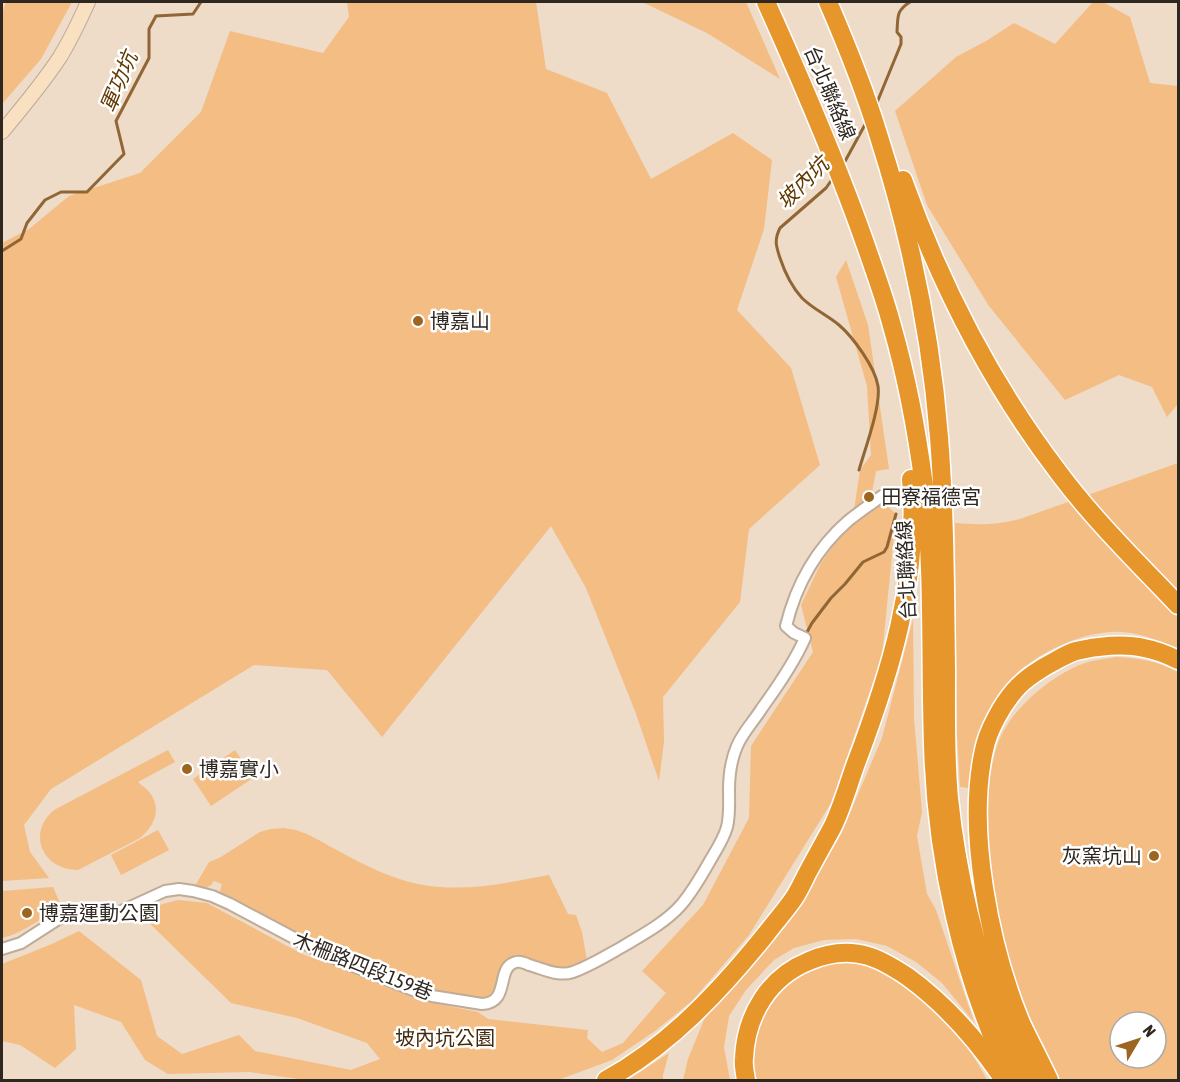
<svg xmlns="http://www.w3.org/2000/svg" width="1180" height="1082" font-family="'Asap Condensed','Noto Sans TC',sans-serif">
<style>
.green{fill:#f3bd84;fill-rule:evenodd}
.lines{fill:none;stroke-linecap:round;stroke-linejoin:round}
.stream{stroke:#906635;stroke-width:3}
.street-casing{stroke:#beac99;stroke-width:14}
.secondary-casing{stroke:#beac99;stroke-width:16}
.highway-casing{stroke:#fff;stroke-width:21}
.street{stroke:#fff;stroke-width:10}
.secondary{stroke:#f8e0c0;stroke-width:14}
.highway{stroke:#e7962c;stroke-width:18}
.poi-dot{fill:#9c6520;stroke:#fff;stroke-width:2}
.labels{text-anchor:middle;stroke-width:5;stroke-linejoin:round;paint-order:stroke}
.street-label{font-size:20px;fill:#2f2821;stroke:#fff}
.poi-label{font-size:20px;fill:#2f2821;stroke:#fff;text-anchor:start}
.park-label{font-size:20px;fill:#442b0e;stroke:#fff}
.water-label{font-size:21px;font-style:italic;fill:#613901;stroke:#fff}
</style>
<rect width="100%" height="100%" fill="#eedbc8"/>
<!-- green -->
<path class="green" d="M6,2H72L41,59L2,104V13Z
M347,2H536L546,69L607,93L651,179L733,133L772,160L764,229L737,310L791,368L820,465L749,529L740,602L663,697L664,742L659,781L635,711L586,588L551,526L382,737L327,670L254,665L51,789L24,825L30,852L49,878L2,881V243L29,229L69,196L140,173L201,112L230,31L323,53L349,17Z
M642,2H746L780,79L707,33Z
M1093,2H1103L1130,17L1150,83L1178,86V404L1167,417L1152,387L1119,375L1065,400L989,306L927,205L895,111L956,57L986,41L1014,23L1055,44Z
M846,260L868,325L889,469L876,471L872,492L896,514L882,656L831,803L749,935L692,1001L655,1031L612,1060L558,1080H306L249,1072L168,1074L145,1060L121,1022L74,1005L76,1049L55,1068L20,1045L2,1041V964L52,944L79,931L141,980L157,1036L182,1054L239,1035L255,1051L351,1070L380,1059L367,1043L297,1018L231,1003L140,914L159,905L178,900L207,903L302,954L377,981L418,1000L478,1012L488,1019L588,1030L587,1038L602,1052L623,1043L666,993L642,971L703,905L749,818L751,746L813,652L801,605L821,563L853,517L860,470L871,455L867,386L836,277Z
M1178,463V648C1157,640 1134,630 1111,632C1078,634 1045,650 1019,671C1008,681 987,715 981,729C973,748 971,768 969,788L960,787L957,735L955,523C980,525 995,525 1020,519Z
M913,619L914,718L922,812L917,836L927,894L936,910L974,1022L942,983L916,962L887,946L856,939L824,940L794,948L774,960L746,990L729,1016L724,1047L730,1080H683L688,1059L706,1015L799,904L821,869L841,834L882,738Z
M1116,657C1138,658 1158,661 1178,672V1080H1060C1051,1061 1040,1043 1032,1023C1001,949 972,824 997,746C1008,711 1051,675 1085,663C1094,660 1106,659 1116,657ZM1120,1022H1156V1058H1120Z
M168,750L175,762L138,782C142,786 149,790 152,796C161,812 153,827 140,838L78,870C43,870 26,834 54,810Z
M235,750L253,778L211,806L193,779Z
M283,828L296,830L309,835C336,849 363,866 391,876C446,897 494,885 549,875L568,914L576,915L582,932L587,961C575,964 561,970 549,967C540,964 531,959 522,957C501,953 498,980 494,994L484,998L425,989L387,970L360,964L327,949L222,894L220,891L222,884L214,881L211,885L206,888L195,886L209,862L221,857L260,832L271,829Z
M158,830L169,850L121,875L111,855Z
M53,887L62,908C41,917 24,933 2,938V891Z
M851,962C858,964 866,965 873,968C879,970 884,974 890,977C933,1000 965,1037 987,1080H757L753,1068L751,1044L756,1025L783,983L807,970L828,963Z
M669,1053L663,1075V1080H628Z"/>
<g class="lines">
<!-- stream -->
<path class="stream" d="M876,105L901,44V37L897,32C898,16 896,11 910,2
M843,165L867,121
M833,178L826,188L780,228C774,240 776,246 780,258C785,273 791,286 802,298C813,309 827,315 839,325C853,337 875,367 878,386C881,406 865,449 859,470
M2,251L21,239L27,223L45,200L61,192H87L124,154L116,121L149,58V29L156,16L193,14L201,2
M806,634L812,623L831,598L845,584L863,562L884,552L887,547L896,514"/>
<!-- street casing -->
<g class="street-casing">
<path id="street" d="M2,949L21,943L66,914C83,910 99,918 117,913L165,891L179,889L193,891L212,896L230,904L326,955L418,992L432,996L482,1004C511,1003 495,967 516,962C521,961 525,963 529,965C544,969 558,977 573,972C590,966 606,956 622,947C642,935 665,923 681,905C693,891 702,875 711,859C717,849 724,838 727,827C730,815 729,803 729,790C729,775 731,760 737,746C743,732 754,721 762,708C778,686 794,663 805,638L794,633L786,626C796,585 816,549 848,521C859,512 871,504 882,496"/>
</g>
<!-- secondary casing -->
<g class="secondary-casing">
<path id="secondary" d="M2,132C22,108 43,83 60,57C71,39 80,20 88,2"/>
</g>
<!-- highway casing -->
<g class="highway-casing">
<path id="highway" d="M766,2C802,82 837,163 866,246C875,272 885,299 892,326C907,378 917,432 924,486C934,571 930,658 933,744C936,857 962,978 1012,1080
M828,2C847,46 865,91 879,137C910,234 931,335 939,437C945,514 945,592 946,670C946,713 945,756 949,798C957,875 976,953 1004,1025C1012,1044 1021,1062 1030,1080
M903,180C941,286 991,384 1059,473C1094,520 1138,563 1178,605
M606,1080C670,1045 721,990 766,934C775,922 786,910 794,898C800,889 804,879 809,870C817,855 825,841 833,826C842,807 848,786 855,766C890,674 920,579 911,479
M746,1080C745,1073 743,1065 744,1058C746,1015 769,977 809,961C828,953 848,950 868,956C882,960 896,969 908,977C945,1004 976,1039 1002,1077
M1049,1080C1040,1061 1030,1042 1021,1023C990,948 966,831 984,750C988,730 1002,705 1015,690C1024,679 1043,667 1055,661C1062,657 1069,653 1076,651C1096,646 1124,643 1144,648C1155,650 1168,655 1178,660"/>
</g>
<!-- street -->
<use href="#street" class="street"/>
<!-- secondary -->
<use href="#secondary" class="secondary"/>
<!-- highway -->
<use href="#highway" class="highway"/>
</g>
<!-- markers -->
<g class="poi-dot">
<circle cx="418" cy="321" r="6"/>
<circle cx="869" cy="497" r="6"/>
<circle cx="187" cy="769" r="6"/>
<circle cx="1154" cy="856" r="6"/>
<circle cx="27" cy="913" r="6"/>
</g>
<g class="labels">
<!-- street labels -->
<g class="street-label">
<text transform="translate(830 93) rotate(67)" y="7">台北聯絡線</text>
<text transform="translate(906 570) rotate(-93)" y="7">台北聯絡線</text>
<text transform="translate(363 966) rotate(22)" y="7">木柵路四段159巷</text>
</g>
<!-- poi labels -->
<g class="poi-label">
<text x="430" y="328">博嘉山</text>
<text x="881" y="504">田寮福德宮</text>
<text x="199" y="776">博嘉實小</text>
<text x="1142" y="863" text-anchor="end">灰窯坑山</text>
<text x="39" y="920">博嘉運動公園</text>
</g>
<!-- park labels -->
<g class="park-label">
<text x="445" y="1045">坡內坑公園</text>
</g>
<!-- water labels -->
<g class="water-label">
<text transform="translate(119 82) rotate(-67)" y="7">軍功坑</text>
<text transform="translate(803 183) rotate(-45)" y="7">坡內坑</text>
</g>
</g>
<!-- border -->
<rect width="1180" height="1082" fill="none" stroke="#2f2821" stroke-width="6"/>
<!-- north arrow -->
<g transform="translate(1138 1040) rotate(51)"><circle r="28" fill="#ffffff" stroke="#aca9a6" stroke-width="1.5"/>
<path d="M0-4.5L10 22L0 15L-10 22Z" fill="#9c6520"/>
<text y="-9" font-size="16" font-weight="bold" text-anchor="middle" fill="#2f2821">N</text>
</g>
</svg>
